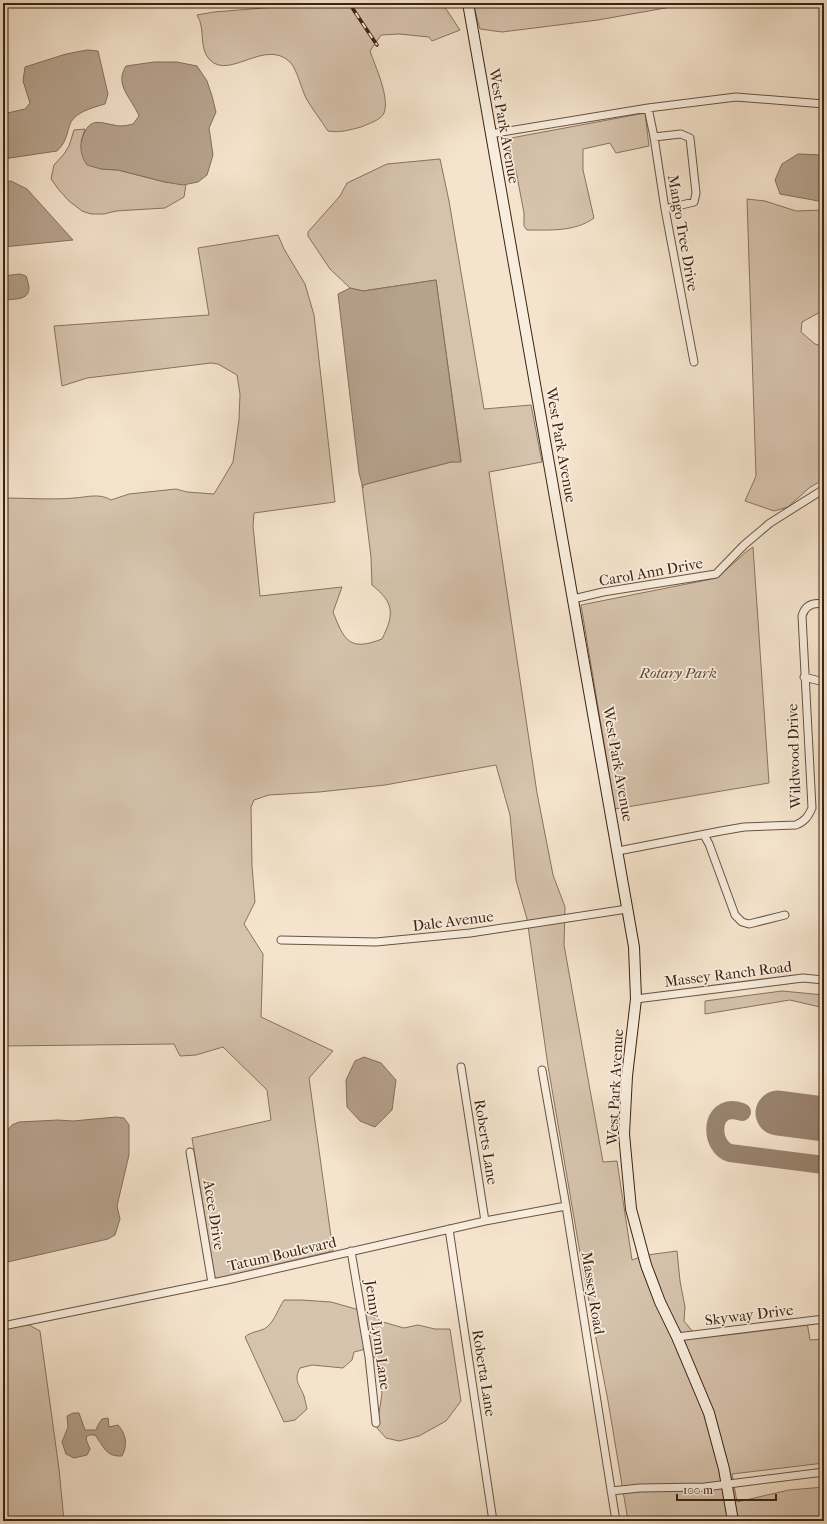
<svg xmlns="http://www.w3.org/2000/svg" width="827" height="1524" font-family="'IM FELL French Canon',serif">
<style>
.green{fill:#d6c3ad;stroke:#8a725f}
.water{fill:#b6a28d;stroke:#866f5b}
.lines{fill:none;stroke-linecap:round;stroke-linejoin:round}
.taxiway{stroke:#99836f;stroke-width:18}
.runway{stroke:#99836f;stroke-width:45}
.street-casing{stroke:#6b5240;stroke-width:9}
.secondary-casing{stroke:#3d2211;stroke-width:12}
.street{stroke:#f8edde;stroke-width:7}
.secondary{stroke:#f8edde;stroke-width:10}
.rail-casing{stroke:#3d2211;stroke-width:3.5}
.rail{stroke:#f8edde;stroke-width:2;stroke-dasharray:6;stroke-linecap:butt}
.labels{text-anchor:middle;stroke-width:3.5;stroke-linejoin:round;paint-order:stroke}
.street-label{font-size:15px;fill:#3d2211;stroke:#f8edde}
.park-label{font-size:15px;font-style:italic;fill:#634a38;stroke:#f8edde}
</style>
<rect width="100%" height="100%" fill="#f5e4cd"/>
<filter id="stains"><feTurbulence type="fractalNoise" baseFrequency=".005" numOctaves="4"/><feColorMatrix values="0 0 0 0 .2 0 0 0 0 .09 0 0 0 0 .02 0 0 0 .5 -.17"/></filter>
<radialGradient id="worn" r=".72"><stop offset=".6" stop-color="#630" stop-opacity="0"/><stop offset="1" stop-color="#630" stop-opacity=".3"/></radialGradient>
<!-- green -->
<path class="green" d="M282,3H436L446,9L460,30L432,41L429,37L399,34L381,35L370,51C375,66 390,97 384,113C381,120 368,124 361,127C350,130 339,133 328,131C321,120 312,109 306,98C301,88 297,69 290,62C265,38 230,80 210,60C198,48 206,29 197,15L214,12L276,7Z
M473,3H693L598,20L502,32L480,29Z
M645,113L649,146L616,153L610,143L583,149V170L594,218C575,232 549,230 527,230L524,226V213L516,171L509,151L511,138Z
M85,129L81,141L101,169L118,170L165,182L186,184L184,197L165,208L116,211L104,214H91L82,211L69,201L59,190L51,179L54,165L64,154L69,146L74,130Z
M440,159L449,201L484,409L531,405L542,462L489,472L537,793L553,875L565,907L564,945L603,1162L617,1161L632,1260L640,1257L706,1414L720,1470L729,1521H628L608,1401L584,1276L548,1066L527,919L516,880L510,815L496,765L385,785L319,792L269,795L254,800L251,807L252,866L255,902L244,924L263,954L261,1017L333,1051L309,1078L333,1251L215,1279L192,1138L271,1120L267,1090L223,1047L196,1055L180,1056L174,1044L3,1046V498C27,498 51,500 75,498C87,497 100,493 111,500L129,494L176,489L187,492L214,494L233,462L239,420L240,394L237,375L218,364L211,363L87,378L62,386L54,326L209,315L198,248L278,235L284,249L305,284L314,315L335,502L254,513L253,526L260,596L342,587L333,612C344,640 349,652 382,639C394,615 395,603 372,585L371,557L362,485L451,462L461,461L436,280L363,291L350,288L330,269L308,236V232L340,196L347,183L387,164Z
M747,199L765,201L796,211L824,210V310L802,322L801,332L815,344L824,347V479L809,488L788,507L774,511L745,501L756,476Z
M753,547L769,783L615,809L581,605L717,578L746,552Z
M782,991L824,995V1008L790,1000L705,1014V1001Z
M677,1251L680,1281L685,1307L684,1321L698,1338L807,1322L810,1340L824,1339V1463L732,1474L737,1502L789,1490L824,1487V1521H736L728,1469L647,1255Z
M284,1300H302L331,1302L363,1311L383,1322L404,1328L418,1325L435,1329H450L461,1401L446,1421L419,1436L399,1441L386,1438L377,1428L382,1393L380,1383L384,1372L376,1359L366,1349L354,1352L352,1360L343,1368L312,1365L300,1368C293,1381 300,1385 304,1396C305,1400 306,1404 307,1409L295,1420L284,1422L245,1337C251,1331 261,1332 267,1327C275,1320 278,1309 284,1300Z
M29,1325L40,1331L59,1469L64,1521H3V1328Z"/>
<!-- water -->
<path class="water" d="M87,50L98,51L108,94L105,104C95,107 82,110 74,118C66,126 70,139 57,151L3,159V114L25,109L30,103L23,81L25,67L66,54Z
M154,62H177L197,66L207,81L212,96L216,112L209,128L213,155L207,175L198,182L183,185L165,182L118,170L101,169L87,165C82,157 79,149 82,139C90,114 101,124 120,126C124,126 129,125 133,124L139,116C131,97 114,85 126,66Z
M798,154L824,155V202L780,194L775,180L782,164Z
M11,181L27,189L73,240L3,247V182Z
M20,274L26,276C35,299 22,299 3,300V276Z
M436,280L461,462H451L363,485V488L359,473L338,294L350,288L363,291Z
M364,1057L381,1063L396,1080L392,1110L375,1127L360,1121L347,1107L346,1080L355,1061Z
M116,1117L124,1118L129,1125V1155L117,1206L120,1219L115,1235L108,1239L3,1263V1135L12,1125L19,1122L58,1120L73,1121Z
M73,1413H79L85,1430H96L98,1425L102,1419L108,1418L109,1427L118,1425C126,1434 128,1445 122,1456C106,1457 104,1447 95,1435H89L86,1437L87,1442L90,1449L87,1455L74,1458L66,1454L62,1442L68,1427L67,1416Z"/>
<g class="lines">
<!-- taxiway -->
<path class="taxiway" d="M742,1112C739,1111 736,1110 732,1110C709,1111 711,1147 730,1153L824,1165"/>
<!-- runway -->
<path class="runway" d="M778,1113L824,1119"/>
<!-- street casing -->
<g class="street-casing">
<path id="street" d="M648,108L654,137L665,209L694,362
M490,134L648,108L736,97L824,104
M654,137L681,134L690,138L696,193L694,202L665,209
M573,599L603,592L716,574L744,545L770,523L824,489
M804,677L824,682
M704,835L709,844L735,915L742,922L749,924L785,915
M618,851L721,831L744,827L796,825C805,821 808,817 812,808L802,616C805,605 813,602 824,604
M281,940L376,942L470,933L627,909
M636,999L803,978L824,980
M461,1067L485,1221
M542,1070L566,1206L616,1521
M190,1152L212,1283
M449,1229L493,1521
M351,1251L369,1357L376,1423
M3,1326L227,1280L485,1221L566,1206
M677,1337L824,1319
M611,1491L640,1488L705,1487L824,1472"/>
</g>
<!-- secondary casing -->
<g class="secondary-casing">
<path id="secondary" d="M468,3L634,947L636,999L627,1076L624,1134L631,1209L646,1265L660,1302L677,1337L709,1413L724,1469L733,1521"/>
</g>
<!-- street -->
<use href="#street" class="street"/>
<!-- secondary -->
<use href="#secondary" class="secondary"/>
<!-- rail casing -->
<g class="rail-casing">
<path id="rail" d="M349,3L377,45"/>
</g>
<!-- rail -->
<use href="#rail" class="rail"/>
</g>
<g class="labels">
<!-- street labels -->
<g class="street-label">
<text transform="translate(504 126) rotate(80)" y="5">West Park Avenue</text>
<text transform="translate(683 233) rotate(80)" y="5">Mango Tree Drive</text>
<text transform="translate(561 445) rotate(80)" y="5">West Park Avenue</text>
<text transform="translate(651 572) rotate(-10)" y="5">Carol Ann Drive</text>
<text transform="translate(794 756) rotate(-92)" y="5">Wildwood Drive</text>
<text transform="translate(618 764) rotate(80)" y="5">West Park Avenue</text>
<text transform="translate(453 921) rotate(-7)" y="5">Dale Avenue</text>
<text transform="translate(728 974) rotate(-7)" y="5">Massey Ranch Road</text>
<text transform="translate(615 1087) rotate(-87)" y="5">West Park Avenue</text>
<text transform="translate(486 1142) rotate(81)" y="5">Roberts Lane</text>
<text transform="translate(214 1215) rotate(81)" y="5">Acee Drive</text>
<text transform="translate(282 1254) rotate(-13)" y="5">Tatum Boulevard</text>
<text transform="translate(593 1293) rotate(81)" y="5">Massey Road</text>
<text transform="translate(749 1315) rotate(-7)" y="5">Skyway Drive</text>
<text transform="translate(378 1335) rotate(82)" y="5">Jenny Lynn Lane</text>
<text transform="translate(484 1373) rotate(81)" y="5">Roberta Lane</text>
</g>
<!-- park labels -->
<g class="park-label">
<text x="678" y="678">Rotary Park</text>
</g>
</g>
<!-- margin -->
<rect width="827" height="1524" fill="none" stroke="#f5e4cd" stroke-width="16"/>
<rect x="4" y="4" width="819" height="1516" fill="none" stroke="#3d2211" stroke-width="2"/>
<rect x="8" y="8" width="811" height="1508" fill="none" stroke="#3d2211"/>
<!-- scale -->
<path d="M677 1494v6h99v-6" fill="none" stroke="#3d2211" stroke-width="2"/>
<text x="683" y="1494" font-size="12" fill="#3d2211" stroke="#f8edde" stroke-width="3" paint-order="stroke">100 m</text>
<rect width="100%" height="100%" filter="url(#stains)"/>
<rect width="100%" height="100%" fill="url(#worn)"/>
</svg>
